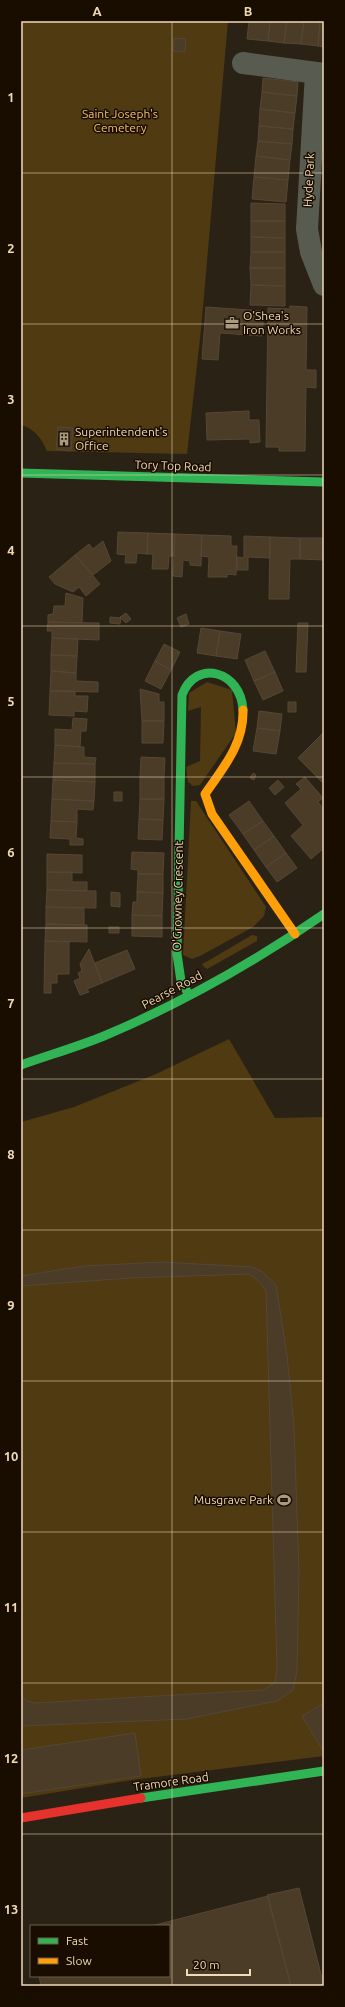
<svg xmlns="http://www.w3.org/2000/svg" width="345" height="2007" font-family="Ubuntu,sans-serif">
<style>
.green{fill:#4f3a12}
.building{fill:#4b3c28;stroke:#564635}
.lines{fill:none;stroke-linecap:round;stroke-linejoin:round}
.street{stroke:#585b50;stroke-width:22}
.fast{stroke:#30b455;stroke-width:9}
.slow{stroke:#ff9f0a;stroke-width:9}
.jam{stroke:#e5322d;stroke-width:9}
.grid{fill:none;stroke:#f1dab6;stroke-width:1;stroke-opacity:0.55}
.labels{text-anchor:middle;stroke-width:3;stroke-linejoin:round;paint-order:stroke}
.park-label{font-size:12px;fill:#f4c065;stroke:#190d00}
.street-label{font-size:12px;fill:#f1dab6;stroke:#190d00}
.poi-label{font-size:12px;fill:#f1dab6;stroke:#190d00;text-anchor:start}
.neatline{fill:none;stroke:#f1dab6;stroke-width:1.5}
.grid-label{font-size:13px;text-anchor:middle;font-weight:bold;fill:#f1dab6}
</style>
<rect width="100%" height="100%" fill="#2a2214"/>
<!-- green -->
<path class="green" d="M21,21H228L201,330L187,454L47,451C42,439 34,428 21,425Z
M207,682L232,690L236,733L200,785L193,786L188,782L186,767L200,761L201,707L188,711L189,693Z
M191,801H196L266,907L264,916L253,927L200,956L192,959L183,955Z
M252,935L257,936V941L207,969L204,967L202,964L206,962Z
M229,1039L275,1118L324,1117V1756L132,1780L21,1798V1122L74,1107L156,1074Z"/>
<!-- building -->
<path class="building" d="M249,21H270L268,41L247,39Z
M270,21H287L284,43L268,41Z
M287,21H304L301,44L284,43Z
M304,21H320L318,46L301,44Z
M320,21H324V47L318,46Z
M174,38L186,39L185,52L173,51Z
M263,78L298,82L297,96L262,92Z
M262,92L297,96L295,113L260,109Z
M260,109L295,113L293,129L259,126Z
M259,126L293,129L292,144L258,141Z
M258,141L292,144L290,160L256,156Z
M256,156L290,160L288,180L254,177Z
M254,177L288,180L286,202L252,199Z
M251,203L285,204V221H251Z
M251,221H285V238L251,237Z
M251,237L285,238V252H251Z
M251,252H285V268H250Z
M250,268H285V286L251,285Z
M251,285L285,286V306L250,305Z
M290,306L307,307L306,370H316V388L306,387L305,451H279V447H266L268,308L290,309Z
M206,307L264,311L262,336L220,333L218,360L202,359Z
M249,411V420H259L260,442L250,443V439L207,440L206,413Z
M58,427L73,428L71,451L56,449Z
M118,532L148,533L147,554L137,553L136,563H125L126,555L117,554Z
M148,533L175,534L174,556H169L168,569H152L153,554H147Z
M175,534L202,535L201,566L190,565V561L183,560L182,577L173,576Z
M202,535L231,536V546H237L236,575L227,574V577H208L209,557L201,556Z
M244,536L270,537V558L248,557V570H237V557L244,558Z
M270,537L300,538V559H290L289,599H269Z
M300,538H324V560L300,559Z
M103,541L111,561L93,575L75,555L89,544L93,549Z
M75,555L100,584L86,596L79,587L73,592L55,584L49,577Z
M66,593L83,598L82,623L48,622V615L53,614L54,606H65Z
M126,613L131,619L126,623L120,617Z
M186,614L189,624L181,627L177,618Z
M110,617L121,618L120,624L110,623Z
M48,622L99,623V640L52,638V631H47Z
M298,623H308L306,672H296Z
M201,628L220,631L216,656L197,653Z
M220,631L241,634L237,659L216,656Z
M52,638L78,639L77,656L51,655Z
M164,644L180,652L171,670L155,661Z
M265,651L275,672L254,681L245,660Z
M51,655L77,656L76,673L51,671Z
M155,661L171,670L161,689L145,681Z
M51,671L76,673V681L98,682V692L50,691Z
M275,672L283,691L263,700L254,681Z
M140,689L159,694V702H164V721H142Z
M50,691H75V696H88L87,712L74,711V716L49,715Z
M288,702H296V712H288Z
M259,711L282,714L280,731L257,728Z
M73,718L87,719L86,731H81L80,747L55,745V729L72,730Z
M142,721H164L163,743H142Z
M257,728L280,731L276,754L253,751Z
M324,732V784L298,758Z
M55,745L84,747V757L96,758L95,764L54,763Z
M141,757L165,758L164,778L140,777Z
M54,763L95,764V782L53,780Z
M253,773L256,775L254,780L250,778Z
M140,777L164,778V799H140Z
M305,777L323,798L318,802L324,809V848L311,859L291,836L303,825L285,803L301,789L296,784Z
M53,780L95,782L94,801L52,799Z
M278,780L284,787L275,795L269,788Z
M114,792H122V801H114Z
M52,799L94,801L93,810L77,809V822L51,821Z
M140,799H164L163,820L139,819Z
M249,801L263,821L243,834L229,815Z
M139,819L163,820L162,840L138,839Z
M51,821L77,822L76,838L83,839V845H70V839L50,838Z
M263,821L274,836L254,850L243,834Z
M274,836L286,853L266,867L254,850Z
M132,852L164,853L163,874H138V870L131,869Z
M286,853L297,868L277,882L266,867Z
M47,854L82,855V873L47,872Z
M47,872H72V882H87V891L47,890Z
M138,874H163V893L137,892Z
M47,890L96,891V908L46,907Z
M111,892L120,893V907L111,906Z
M137,892L163,893L162,916L132,915L133,902H137Z
M46,907L84,908V925L46,924Z
M132,915L162,916V937L132,936Z
M46,924L87,925V942L45,941Z
M109,927H119V933H109Z
M45,941L69,942V974H57V983H51V993H44Z
M89,949L102,983L87,989L89,992L80,995L74,981L80,978L78,973L82,971L80,964Z
M127,950L135,969L102,983L95,963Z
M162,1262L252,1267L261,1271L276,1285L287,1355L294,1427L299,1572L297,1671L293,1690L277,1701L187,1719L21,1726V1696L27,1701L35,1703L264,1690L275,1682L277,1668L266,1290L254,1277L248,1274L130,1278L21,1286V1276L84,1266Z
M324,1703V1752L302,1716Z
M135,1733L141,1776L21,1794V1750Z
M299,1888L324,1986H291L267,1895Z
M268,1896L291,1986H41L39,1976H169V1926H151Z"/>
<g class="lines">
<!-- street -->
<path class="street" d="M243,63L324,74
M316,73L307,229L311,252L324,285"/>
<!-- fast -->
<path class="fast" d="M21,473L324,482
M189,995L181,981L177,954L182,695C196,658 241,671 243,710
M21,1065C49,1055 77,1047 104,1036C180,1004 256,961 324,914
M141,1798L324,1771"/>
<!-- slow -->
<path class="slow" d="M243,710C244,744 223,768 205,794L212,814L295,934"/>
<!-- jam -->
<path class="jam" d="M21,1818L141,1798"/>
</g>
<!-- grid -->
<path class="grid" d="M172,21V1986M21,173H324M21,324H324M21,475H324M21,626H324M21,777H324M21,928H324M21,1079H324M21,1230H324M21,1381H324M21,1532H324M21,1683H324M21,1834H324"/>
<!-- icons -->
<defs>
<g id="office-bare" transform="scale(1.08)"><path d="M-6-3h4V-5.5h4V-3h4V5H-6ZM-1-4.5V-3h2v-1.5ZM-6 0V1H6V0Z" fill="#ab9a7d" stroke="#190d00" stroke-width="2.5" paint-order="stroke"/></g>
<g id="building-bare" transform="scale(1.08)"><path d="M-4-6H4V6H1V3H-1V6H-4ZM-2.5-4.3h1.7v1.8h-1.7ZM.8-4.3h1.7v1.8H.8ZM-2.5-1h1.7V.8h-1.7ZM.8-1h1.7V.8H.8Z" fill="#ab9a7d" stroke="#190d00" stroke-width="2.5" paint-order="stroke"/></g>
<g id="stadium-bare" transform="scale(1.08)"><path d="M0-5a6.5 5 0 1 0 0 10a6.5 5 0 1 0 0-10ZM-3.5-1.8h7v3.6h-7Z" fill="#ab9a7d" stroke="#190d00" stroke-width="2.5" paint-order="stroke"/></g>
</defs>
<g fill-rule="evenodd">
<use href="#office-bare" x="232" y="323"/>
<use href="#building-bare" x="64" y="439"/>
<use href="#stadium-bare" x="284" y="1500"/>
</g>
<g class="labels">
<!-- park labels -->
<g class="park-label">
<text x="120" y="118">Saint Joseph's<tspan x="120" dy="14">Cemetery</tspan></text>
</g>
<!-- street labels -->
<g class="street-label">
<text transform="translate(309 180) rotate(-87)" y="4">Hyde Park</text>
<text transform="translate(173 466) rotate(2)" y="4">Tory Top Road</text>
<text transform="translate(178 896) rotate(-89)" y="4">O'Growney Crescent</text>
<text transform="translate(172 990) rotate(-28)" y="4">Pearse Road</text>
<text transform="translate(171 1782) rotate(-8)" y="4">Tramore Road</text>
</g>
<!-- poi labels -->
<g class="poi-label">
<text x="243" y="320">O'Shea's<tspan x="243" dy="14">Iron Works</tspan></text>
<text x="75" y="436">Superintendent's<tspan x="75" dy="14">Office</tspan></text>
<text x="273" y="1504" text-anchor="end">Musgrave Park</text>
</g>
</g>
<!-- border -->
<rect width="345" height="2007" fill="none" stroke="#190d00" stroke-width="44"/>
<!-- legend -->
<rect x="30" y="1925" width="140" height="52" fill="#190d00" stroke="#6f5f49"/>
<rect x="38" y="1938" width="20" height="6" fill="#30b455" stroke="#6f5f49"/>
<text x="66" y="1945" font-size="12" fill="#f1dab6">Fast</text>
<rect x="38" y="1958" width="20" height="6" fill="#ff9f0a" stroke="#6f5f49"/>
<text x="66" y="1965" font-size="12" fill="#f1dab6">Slow</text>
<!-- scale -->
<path d="M187 1969v6h63v-6" fill="none" stroke="#f1dab6" stroke-width="2"/>
<text x="193" y="1969" font-size="12" fill="#f1dab6" stroke="#190d00" stroke-width="3" paint-order="stroke">20 m</text>
<rect x="22" y="22" width="301" height="1963" class="neatline"/>
<g class="grid-label">
<text x="97" y="16">A</text>
<text x="248" y="16">B</text>
<text x="11" y="102">1</text>
<text x="11" y="253">2</text>
<text x="11" y="404">3</text>
<text x="11" y="555">4</text>
<text x="11" y="706">5</text>
<text x="11" y="857">6</text>
<text x="11" y="1008">7</text>
<text x="11" y="1159">8</text>
<text x="11" y="1310">9</text>
<text x="11" y="1461">10</text>
<text x="11" y="1612">11</text>
<text x="11" y="1763">12</text>
<text x="11" y="1914">13</text>
</g>
</svg>
